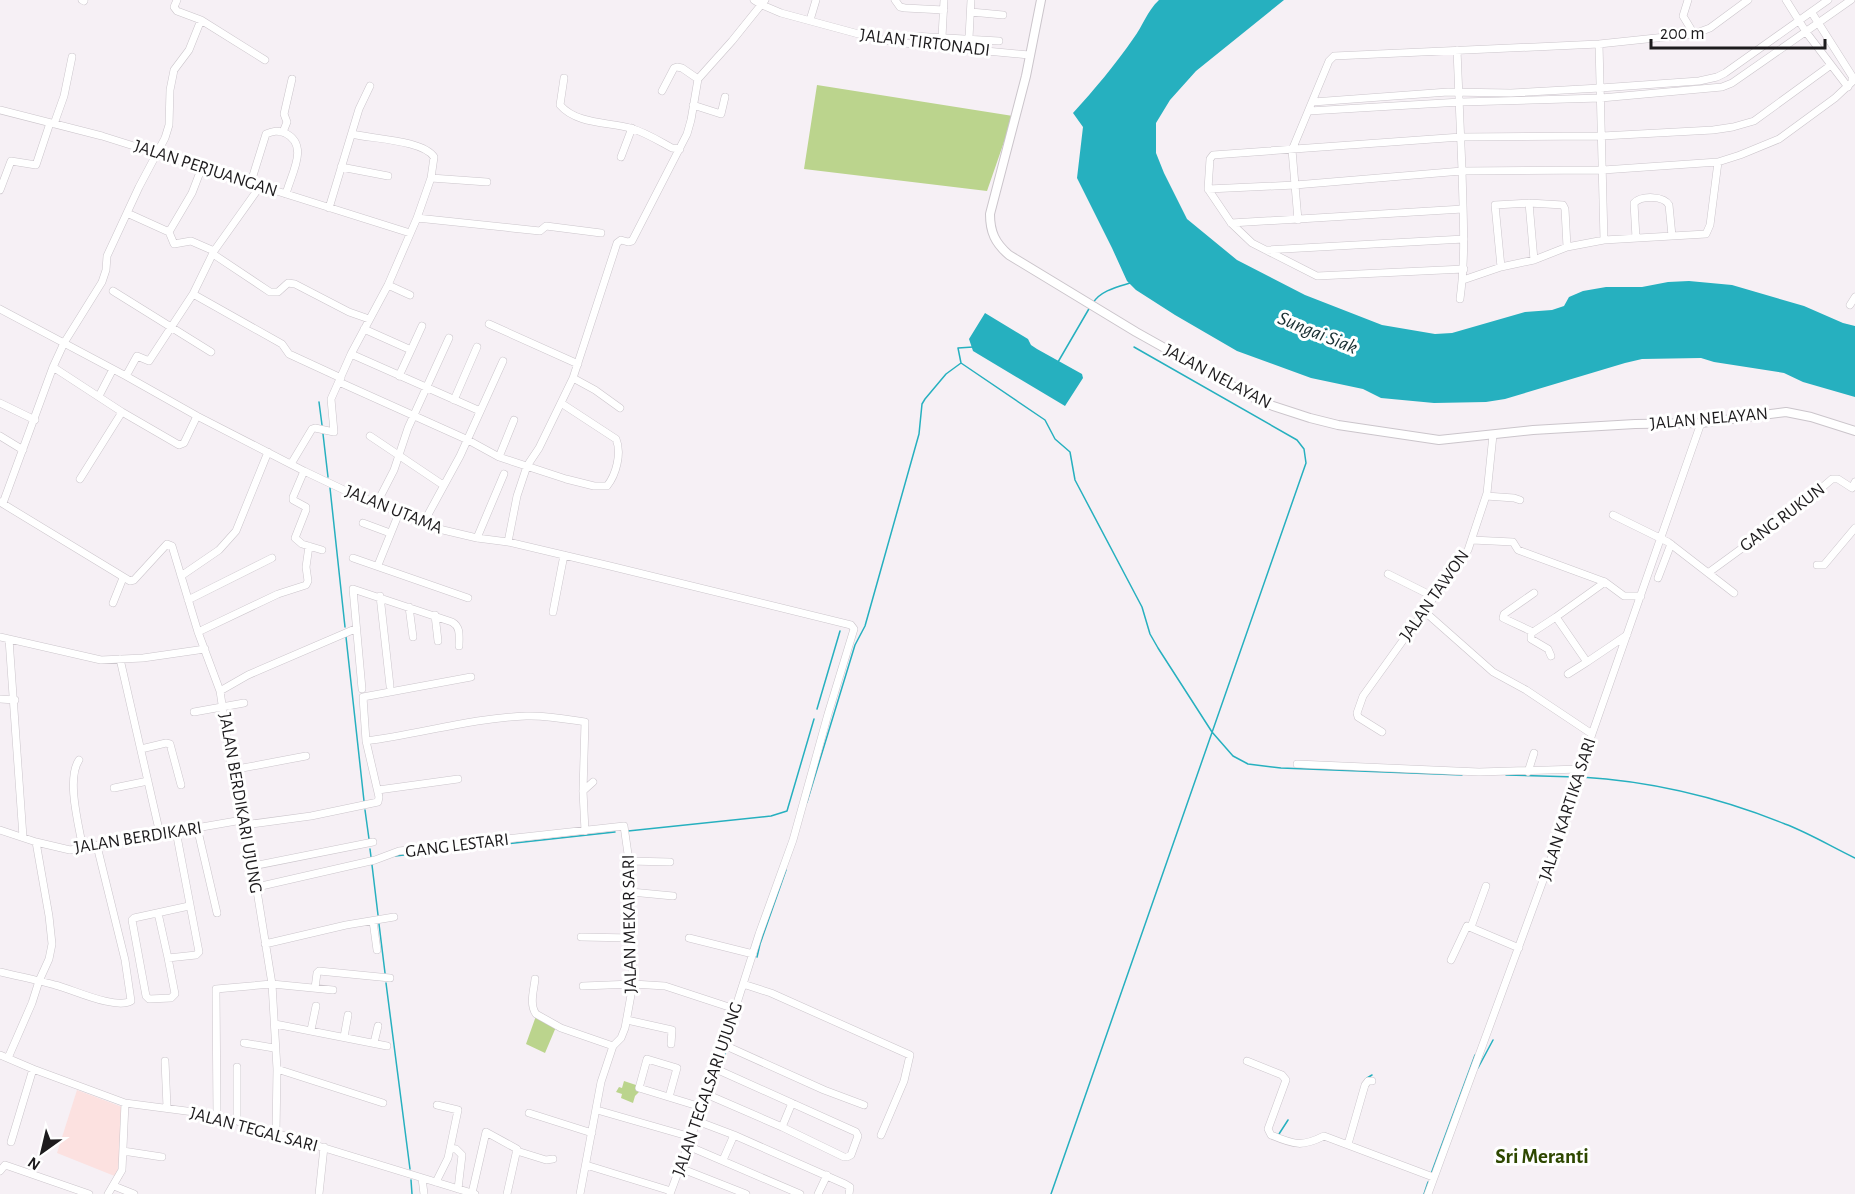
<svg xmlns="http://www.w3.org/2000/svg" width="1855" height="1194" font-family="'Alegreya Sans',sans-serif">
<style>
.education{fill:#fce1e0}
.green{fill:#bbd48d}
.water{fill:#26b0bf}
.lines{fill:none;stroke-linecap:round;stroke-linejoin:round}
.stream{stroke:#26b0bf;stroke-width:1.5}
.minor-casing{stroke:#cbc5cb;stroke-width:8}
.major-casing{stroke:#cbc5cb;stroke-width:10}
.minor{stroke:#fff;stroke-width:7}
.major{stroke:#fff;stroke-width:8}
.labels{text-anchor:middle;stroke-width:6;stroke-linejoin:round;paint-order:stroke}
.street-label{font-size:18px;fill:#1d1b1d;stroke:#fff}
.water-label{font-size:20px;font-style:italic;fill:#182e31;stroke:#fff}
.quarter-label{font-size:21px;font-weight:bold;fill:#2e4800;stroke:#fff}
</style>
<rect width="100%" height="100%" fill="#f6f0f5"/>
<!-- education -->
<path class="education" d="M77,1090L125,1108L122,1179L57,1153Z"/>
<!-- green -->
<path class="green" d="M817,85L1013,116L987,191L804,169Z
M536,1016L556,1027L545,1053L526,1044Z
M624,1081L636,1085V1089L639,1092L635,1096L633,1103L621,1098L622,1094L616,1092L619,1087L622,1088Z"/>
<!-- water -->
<path class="water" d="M1159,0H1284L1196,71L1170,100L1156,123V153L1164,173L1187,219L1237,260L1305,295L1382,325L1435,334L1452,333L1525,312L1552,310L1564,306L1569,297L1583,291L1606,287H1642L1668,282L1689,281L1732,285L1804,306L1843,323L1855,326V397L1803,382L1784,373L1714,362L1701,358L1642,359L1625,363L1505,399L1486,402L1434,403L1381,398L1363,389L1311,378L1237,351L1175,315L1136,290L1127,281L1112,248L1077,178L1083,127L1073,113C1094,90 1115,65 1133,39C1143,26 1147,11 1159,0Z
M985,313L1028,339L1031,345L1037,349L1082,374L1083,378L1065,406L973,351L969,339Z"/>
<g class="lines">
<!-- stream -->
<path class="stream" d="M1093,303C1100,291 1117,287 1130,283
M1058,362L1090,307
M961,363L1045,420L1055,439L1070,452L1075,480L1142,607L1150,634L1158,648L1212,732L1233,756L1248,764L1281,768L1462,775
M319,402L322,425
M323,434L328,477
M330,488L345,627
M346,637L364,801
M817,709L840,631
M1506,775L1576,777
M1581,777C1650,781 1721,798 1785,824C1809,833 1832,847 1855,858
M807,802L855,645L865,626L919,434L922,404L925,399L946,374L961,363L958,348L973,347
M365,810L369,839
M628,831L771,816L787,811L814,719
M370,849L371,857
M395,856L615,832
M372,865L378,915
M379,924L385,973
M757,957L760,944L786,870
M386,983L410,1169
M729,1042L737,1015
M721,1067L726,1051
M1478,1068L1493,1040
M1367,1078L1372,1075
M1279,1134L1288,1120
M1431,1174L1475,1055
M411,1180L412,1194
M1051,1194L1306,463L1304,449L1297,440L1134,347
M1424,1194L1428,1182"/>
<!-- minor casing -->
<g class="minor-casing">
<path id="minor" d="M82,0L84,1
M177,0L174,7L177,11L201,20L265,60
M754,0L762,5L781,13L877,39L912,44L1029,55
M895,0L900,7L905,8L944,10
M1688,0L1683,16L1694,34
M1786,0L1806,32L1848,87
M971,12L1003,15
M810,20L816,0
M912,36L999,41
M942,37L944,0
M969,38L971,0
M1599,44L1604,240
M1457,50C1459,90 1460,130 1462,170C1463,213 1466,256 1460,299
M564,78L560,105C576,124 608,122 630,128C645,132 659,141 672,148L680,149
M662,91L674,68L677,67L682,68L698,79
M1313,102L1448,92L1511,93L1600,88L1699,81L1717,77L1725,73L1828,0
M693,105L721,114L725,97
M0,110L102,136L410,233
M1309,111L1461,102L1601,98L1722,87L1732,83L1851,0
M54,124L64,96L72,57
M283,132L287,122L284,114L292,79
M352,134C372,139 423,140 434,157L431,178L417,218
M621,157L632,128
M341,167L388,176
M431,178L487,182
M251,182L266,134C273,131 278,130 285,133C310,145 291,174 286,194
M1208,189L1295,185L1462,171L1603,170L1718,162L1740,155L1779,139L1835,98L1852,82V76L1812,13
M0,190L11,161L36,165L50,123
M1529,203L1534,260
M329,208L359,109L370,86
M127,213L169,232L174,244L191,241L214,251
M1298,220L1292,150L1329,61L1334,56L1599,44L1694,34L1710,28L1748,0
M1231,223L1463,209
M169,232L192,193L202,167
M1636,238L1634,203C1642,195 1664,196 1669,205L1672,236
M1567,247L1565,209L1563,205L1529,203L1495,205L1501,267L1534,260L1567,247L1604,240L1706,234L1710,225L1718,162
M1266,250L1464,239
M213,254L270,292H278L288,283L295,284L349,312L369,319
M1464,269L1317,276L1252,243L1231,223L1208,189L1210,159L1213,155L1461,137L1602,136L1713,130L1733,127L1754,121L1831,65
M1463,280L1501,267
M388,285L410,295
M113,291L211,352
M193,294L282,344L289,354L341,378
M1850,305L1855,297
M0,309L126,376L197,416L304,471L344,490L443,530L477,538L508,542L610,566L851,625L854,629L828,714L793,840L759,934L716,1069L670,1194
M489,324L578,364
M364,329L411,350L422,326
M351,354L480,411
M53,367L122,412L179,445L184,443L197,416
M126,376L137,356L149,361L193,294L214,251L261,185
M399,376L411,350
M573,378L595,390L620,408
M339,382L468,440L499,457L566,479L594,486H607C616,475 622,453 616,439L561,403
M99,396L113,369
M454,400L477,347
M0,403L35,420
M0,436L23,450
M370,436L443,485
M499,457L514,420
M291,464L312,429L315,428L334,432L331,399L351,354L388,285L417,218L540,231L546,226L601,233
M304,471L293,497V500L306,507V510L295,538L302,544L322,550
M80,479L122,412
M1486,496L1514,498L1520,500
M0,502L130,581L134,580L167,544L172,546L198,632L220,691L232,770L253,866L272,984L277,1069L276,1133
M3,503L53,367L64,343L102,282L106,270L107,256L139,187L165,138L169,125L170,90L174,70L189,50L201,20
M377,503L394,470L408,428L449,338
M1613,515L1668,542L1734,593
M424,522L460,456L503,361
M363,523L390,533
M477,538L504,474
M1472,540L1513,542L1518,550L1605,582L1624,596H1641
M508,542L517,496L527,466L539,448L573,378L617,243L621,240L628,242L632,241L687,134L691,120L698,79L732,41L765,0
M353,558L468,598
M378,565L399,513
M1817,565H1824L1855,528
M1708,573L1804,503L1832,479H1838L1852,488L1855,482
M1388,574L1434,597
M181,576L219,550L236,531L268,452
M1658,578L1671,544
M1605,582L1556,617L1587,662L1627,635
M1534,593L1504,614L1503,618L1533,632L1556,617
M380,596L390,686
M188,600L272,558
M113,603L123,578
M409,607L413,637
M1424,611L1493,672L1526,690L1592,734
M553,612L564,555
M435,615L438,641
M198,632L278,594L306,585L308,581L306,567L309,546
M1531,632V639L1548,649L1551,656
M0,637L101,660L143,658L205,649
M9,639L23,837
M120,659L160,834
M1568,674L1587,662
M362,689L353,589L452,622C461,627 459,636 459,646
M220,691L248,675L355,629
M0,699L15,700
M194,712L244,703
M1382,732L1358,717L1357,713L1363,696L1468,550L1487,493L1493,435
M366,741C420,734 472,718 526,716C546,715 566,719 585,722L583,791L585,831
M141,749L166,743L170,744L181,785
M79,760C66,779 79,826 83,849
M1297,764L1479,772L1580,769
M232,770L306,756
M1528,772L1534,753
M114,788L148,781
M378,790L458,779
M583,791L593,782
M244,825L311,816L378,802L379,797L366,741L363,697L471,677
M197,827L217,913
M0,830L36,842L70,850L242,820
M176,831L199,952L196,955L168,958L175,994L171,998L149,999L146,996L132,920L134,918L189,906
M629,861L670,862
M253,866L373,842
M257,887L375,860L399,851L624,826L629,861L633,984L625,1028L621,1038L613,1046L601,1082L580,1194
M631,892L673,896
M158,913L168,958
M373,921L377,950
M1471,927L1486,886
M581,937L632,938
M689,938L753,954
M265,944L346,925L394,917
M1451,960L1467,926L1519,948
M0,972C18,976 37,980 55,985C72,989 115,1010 131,1001L125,960L97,846
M535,979C534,990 529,1004 536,1014L561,1028L613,1046
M743,984L771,993L910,1055L904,1081L881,1135
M583,986L633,984L665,986L735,1009
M315,988L317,973L319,971L390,978
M627,1020L672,1030L671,1044
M275,1024L387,1046
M311,1030L316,1006
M344,1037L348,1015
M244,1043L274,1048
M374,1043L378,1026
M724,1045L824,1090L864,1105
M0,1055L33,1069L125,1103L217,1115L475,1194
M8,1058L32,1003L39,981L49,959L52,944L49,916L36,842
M165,1061L167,1107
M1247,1061L1282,1075L1286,1080L1268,1129L1271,1135C1295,1145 1302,1147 1324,1136L1433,1177
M277,1069L383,1103
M706,1094L782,1127L844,1157H847L851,1155L858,1136L856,1132L716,1069
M669,1097L677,1068L647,1059L639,1088L701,1107
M597,1110L691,1137
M529,1113L592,1133
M217,1115L216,989L272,984L333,990
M237,1121V1067
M697,1121L734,1135L845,1184L850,1187L849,1194
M782,1127L792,1103
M11,1142L33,1069
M1348,1144L1365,1085L1368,1081H1372
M688,1146L800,1194
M450,1148L456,1149L462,1155L458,1189
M123,1151L162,1157
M517,1151L546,1160L553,1159
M723,1160L734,1135
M586,1165L671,1191
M680,1168L746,1194
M0,1171L5,1165L11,1167L89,1194
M422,1178L424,1194
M436,1182L448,1158L458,1110L437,1105
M114,1186L134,1194
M472,1193L486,1132L517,1149L507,1194
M108,1194L122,1170L125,1103
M319,1194L324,1147
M818,1194L827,1175
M1428,1194L1552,856L1592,734L1701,423"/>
</g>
<!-- major casing -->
<g class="major-casing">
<path id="major" d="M1041,0L1026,76L990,214C990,232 995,243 1009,255L1136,332L1261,402L1310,418L1338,425L1439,440L1533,430L1635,424L1701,423L1786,412L1811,417L1855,431"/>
</g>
<!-- minor -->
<use href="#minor" class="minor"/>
<!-- major -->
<use href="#major" class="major"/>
</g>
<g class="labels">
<!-- street labels -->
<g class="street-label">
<text transform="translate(925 42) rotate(7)" y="6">JALAN TIRTONADI</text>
<text transform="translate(206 168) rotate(18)" y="6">JALAN PERJUANGAN</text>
<text transform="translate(1218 376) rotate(28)" y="6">JALAN NELAYAN</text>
<text transform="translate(1709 418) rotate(-5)" y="6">JALAN NELAYAN</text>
<text transform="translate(394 509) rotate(22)" y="6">JALAN UTAMA</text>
<text transform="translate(1782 517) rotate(-37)" y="6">GANG RUKUN</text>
<text transform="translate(1434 595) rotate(-55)" y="6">JALAN TAWON</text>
<text transform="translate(241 803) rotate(80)" y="6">JALAN BERDIKARI UJUNG</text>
<text transform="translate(1567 809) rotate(-72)" y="6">JALAN KARTIKA SARI</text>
<text transform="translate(138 837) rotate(-9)" y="6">JALAN BERDIKARI</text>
<text transform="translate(457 845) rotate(-7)" y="6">GANG LESTARI</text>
<text transform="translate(629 924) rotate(-91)" y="6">JALAN MEKAR SARI</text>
<text transform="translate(707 1089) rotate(-71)" y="6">JALAN TEGALSARI UJUNG</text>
<text transform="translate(254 1129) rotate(15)" y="6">JALAN TEGAL SARI</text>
</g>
<!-- water labels -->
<g class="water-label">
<text transform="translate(1318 332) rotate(22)" y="7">Sungai Siak</text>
</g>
<!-- quarter labels -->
<g class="quarter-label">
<text x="1542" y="1163">Sri Meranti</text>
</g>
</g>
<!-- north arrow -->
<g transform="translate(42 1152) rotate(214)" stroke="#ffffff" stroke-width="4.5" paint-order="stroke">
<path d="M0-4.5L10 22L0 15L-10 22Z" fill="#1d1b1d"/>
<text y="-9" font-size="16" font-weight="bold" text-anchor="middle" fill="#1d1b1d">N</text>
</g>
<!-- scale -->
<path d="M1651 39v9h174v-9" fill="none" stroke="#1d1b1d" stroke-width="3"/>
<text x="1660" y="39" font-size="18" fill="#1d1b1d" stroke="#ffffff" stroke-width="4.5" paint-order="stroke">200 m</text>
</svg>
